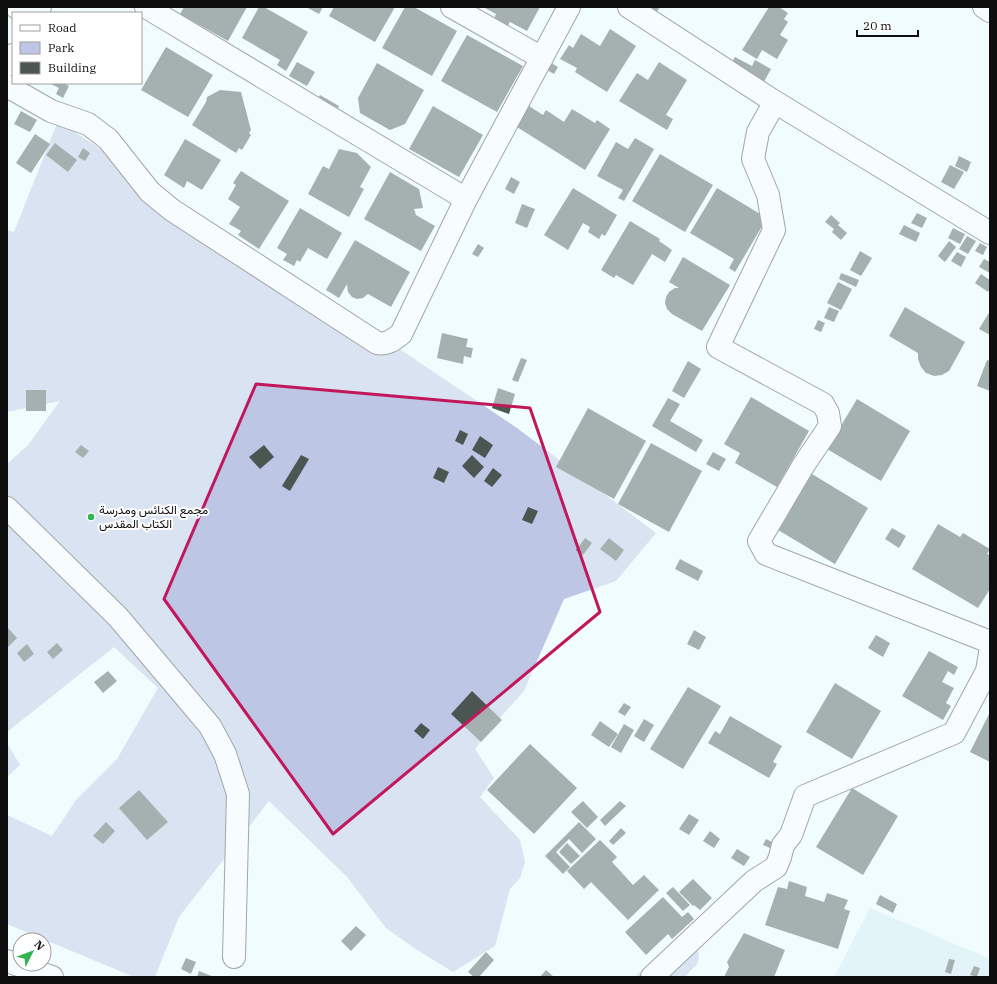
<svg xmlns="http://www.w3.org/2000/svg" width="997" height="984" font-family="'IBM Plex Serif',Vazirmatn,serif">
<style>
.farmland{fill:#d3ebf2}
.green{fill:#bdc6e5}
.building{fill:#4b5652}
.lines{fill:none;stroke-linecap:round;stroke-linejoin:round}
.minor-casing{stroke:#414141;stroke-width:24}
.tertiary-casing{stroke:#414141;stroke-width:24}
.minor{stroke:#fff;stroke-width:22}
.tertiary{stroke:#fff;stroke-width:22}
.marked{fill:none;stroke:#c2185b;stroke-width:3;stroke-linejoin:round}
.poi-dot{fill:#33b251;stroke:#fff;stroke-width:1.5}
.labels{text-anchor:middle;stroke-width:4;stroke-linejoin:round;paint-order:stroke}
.poi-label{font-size:12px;fill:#0e0e0e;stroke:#fff;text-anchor:start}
</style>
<rect width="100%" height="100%" fill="#f1fcfe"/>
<!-- farmland -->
<path class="farmland" d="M870,908L990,959V977H834Z"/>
<!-- green -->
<path class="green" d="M58,121L169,194L517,428L656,533L616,581L564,599L524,691L489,730L475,749L494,778L480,797L520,840L525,862L520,878L510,889L495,946L453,972L414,948L386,928L347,877L269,801L179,917L155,977H134L7,924V815L52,836L76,800L117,759L158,688L114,647L7,732V464L28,445L60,401L7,412V230L14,232Z
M7,743L20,765L7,777Z
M684,931L699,953L698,963L685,977H635Z"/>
<!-- building -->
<path class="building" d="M184,7H247L228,41L180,14Z
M259,7H264L308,32L286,71L277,65L280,60L242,38Z
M306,7H323L319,14Z
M334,7H395L375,42L329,16Z
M405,7H414L457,31L432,76L382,48Z
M483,7H540L527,31L510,22L507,27L494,19L496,14Z
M647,7H660L656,13Z
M769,7H779L788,13L784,19L788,22L780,35L788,40L777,59L762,50L757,59L742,50Z
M610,29L636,46L607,92L575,72L577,68L560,59L569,45L573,48L581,34L600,46Z
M467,35L523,66L497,112L441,81Z
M166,47L213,75L188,117L141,90Z
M735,57L752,66L755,60L771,69L762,85L730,66Z
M297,62L315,72L307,86L289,76Z
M659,62L687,80L666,115L673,119L667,130L619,101L637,73L648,80Z
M377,63L424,90L405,124L390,130L360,113L358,98Z
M551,63L558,67L554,74L547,70Z
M49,83H63L69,86L63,98L56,94L59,88Z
M220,90L241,92L251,130L249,133L251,135L242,150L239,148L236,153L192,125L206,102L207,97Z
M320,95L339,106L334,114L316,103Z
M433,106L483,135L459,177L409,149Z
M529,106L543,115L546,110L564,122L572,109L595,123L597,120L610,129L585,170L517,127Z
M21,111L37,120L30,132L14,124Z
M35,134L50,144L31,173L16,163Z
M635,138L654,149L624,201L618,198L623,190L597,176L616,142L628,149Z
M185,139L221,160L202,190L187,181L184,188L164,175Z
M55,143L77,160L68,172L46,155Z
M83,148L90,153L85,161L78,157Z
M339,149L357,153L371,167L360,187L364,189L349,217L308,194L323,166L329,169Z
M660,154L713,185L685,232L632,201Z
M959,156L971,162L967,172L955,166Z
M950,165L964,172L954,189L941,182Z
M241,171L289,201L259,249L238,235L241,231L229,224L240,207L228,199L236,185L233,183Z
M390,172L419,189L423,208L414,209L416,215L435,226L421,251L364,219Z
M511,177L520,182L514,194L505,189Z
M573,188L617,215L605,236L602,234L599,239L588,232L590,227L583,223L568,250L544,235Z
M717,188L767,218L735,272L729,268L734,259L690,233Z
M522,204L535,209L527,228L515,223Z
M300,208L342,233L327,259L308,248L300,262L297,260L294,266L283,260L287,254L277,248Z
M917,213L927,218L922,228L911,223Z
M831,215L840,223L838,225L847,233L841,240L832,232L834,229L825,222Z
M630,221L660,239L659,241L672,250L665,262L652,254L633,285L616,275L614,278L601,270Z
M904,225L920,233L916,242L899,234Z
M953,228L965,234L960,244L948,238Z
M967,236L976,241L968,254L959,249Z
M355,240L410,272L391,307L368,294L363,298L357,299L352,297L348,292L347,284L339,298L326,290Z
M949,241L956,247L945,262L938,256Z
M980,243L987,247L983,255L975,251Z
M478,244L484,248L478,257L472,254Z
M860,251L872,258L861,276L850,270Z
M957,252L966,257L961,267L951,261Z
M683,257L730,285L702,331L672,314L667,309L665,303L666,297L669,292L675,288H679L669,282Z
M984,259L990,262V273L979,267Z
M841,273L859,280L856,287L839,279Z
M981,274L990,280V288L988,292L975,283Z
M838,282L852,289L841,310L827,303Z
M829,307L839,311L834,322L824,318Z
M905,307L965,342L949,371L942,375L934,376L926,373L921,367L918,359V353L889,336Z
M990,311V335L979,329Z
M818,320L825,323L821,332L814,329Z
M442,333L468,339L466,347L473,348L471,358L464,356L463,364L437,358Z
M521,358L527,360L518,382L512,380Z
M987,360L990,361V391L977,386Z
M688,361L701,369L684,398L672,391Z
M498,388L515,394L509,414L492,408Z
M26,390H46V411H26Z
M751,397L809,431L777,487L735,463L740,453L724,444Z
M668,398L680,404L670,421L703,440L696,452L652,426Z
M857,399L910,431L881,481L827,449Z
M588,408L646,441L614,499L556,467Z
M460,430L468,434L463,445L455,441Z
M480,436L493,445L485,458L472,450Z
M651,443L702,471L669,532L618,504Z
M81,445L89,451L83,458L75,452Z
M264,445L274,457L260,469L249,457Z
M713,452L726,459L719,471L706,464Z
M301,455L309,459L290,491L282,486Z
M472,455L484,467L474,478L462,466Z
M438,467L449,472L444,483L433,478Z
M493,468L502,475L492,487L484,481Z
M812,474L868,508L835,564L778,530Z
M528,507L538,511L532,524L522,520Z
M938,524L960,537L963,533L990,549L987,554L990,555V589L978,608L912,569Z
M892,528L906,536L899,548L885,539Z
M585,538L592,543L583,555L576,550Z
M609,538L624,550L616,561L600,549Z
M680,559L703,571L698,581L675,569Z
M7,627L17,638L7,648Z
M694,630L706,637L699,650L687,644Z
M876,635L890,643L883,657L868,648Z
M57,643L63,650L53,659L47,652Z
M27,644L34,654L24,662L17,653Z
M929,651L958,667L954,675L948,671L942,682L954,688L946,703L951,706L943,720L902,696Z
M108,671L117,681L103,693L94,682Z
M835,683L881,711L852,759L806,732Z
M688,687L721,706L683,769L650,749Z
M472,691L502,720L481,742L451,714Z
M624,703L631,707L625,716L618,712Z
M990,712V762L970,752Z
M730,716L782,746L773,762L777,764L769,778L708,743L715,731L720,734Z
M644,719L654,725L644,742L634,736Z
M600,721L618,734L609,747L591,735Z
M421,723L430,730L423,739L414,731Z
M624,724L634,730L621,753L611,747Z
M530,744L577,788L534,834L487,790Z
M852,788L898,816L863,875L816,847Z
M139,790L168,822L147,840L119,808Z
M583,801L598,817L587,828L571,812Z
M620,801L626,806L605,826L600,820Z
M689,814L699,820L689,835L679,829Z
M106,822L115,831L103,844L93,836Z
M579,822L596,839L582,853L569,839L556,852L570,867L563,874L545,856Z
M621,828L626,833L613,845L609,841Z
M710,831L720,839L714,848L703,841Z
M766,839L772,842L770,848L763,845Z
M600,840L617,857L612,862L633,885L644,875L659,890L628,920L591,882L584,889L567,871Z
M567,843L580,856L571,864L559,852Z
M737,849L750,857L744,866L731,858Z
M693,879L712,898L700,910L694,905L693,906L679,892Z
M789,881L807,887L805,896L824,902L827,893L848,900L844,909L850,911L838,949L765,925L778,887L787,889Z
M673,887L690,905L683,911L666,893Z
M880,895L897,904L893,913L876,904Z
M663,897L682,917L688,912L694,919L672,939L668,934L646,955L625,932Z
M356,926L366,935L351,951L341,941Z
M744,933L785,950L774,977H724L729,967L727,962Z
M486,952L494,960L479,977H474L468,972Z
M186,958L196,962L191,974L181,969Z
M949,959L955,960L951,974L945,972Z
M974,966L980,968L977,977L970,975Z
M546,970L554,977H540Z
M199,971L214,977H197Z"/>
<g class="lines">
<!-- minor casing -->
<g class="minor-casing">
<path id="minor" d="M16,7L24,13
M146,7L466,199
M452,7L542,58
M629,7L775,102L990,233
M984,7L990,11
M7,86L51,111L88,124L108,139L150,192L172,210L377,343C387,345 393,340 401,334L466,199L569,7
M775,102L758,132L753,159L768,195L774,230L718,347L823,404L828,413L830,426L803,466L759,541L766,554L990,642
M7,508L118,617L210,726L225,754L238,794L234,957
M7,961L52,977
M652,977L754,881L776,867L780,857L783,845L791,835L805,796L954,733L987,671L990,653"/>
</g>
<!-- tertiary casing -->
<g class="tertiary-casing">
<path id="tertiary" d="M37,13L40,7
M7,65L13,55"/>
</g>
<!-- minor -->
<use href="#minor" class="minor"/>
<!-- tertiary -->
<use href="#tertiary" class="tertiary"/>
</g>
<!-- marked area -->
<path d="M0 0H997V984H0ZM256,384L530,408L600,612L333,834L164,599Z" fill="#f1fcfe" fill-opacity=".55" fill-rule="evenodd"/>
<path class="marked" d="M256,384L530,408L600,612L333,834L164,599Z"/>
<!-- markers -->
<circle class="poi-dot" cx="91" cy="517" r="4"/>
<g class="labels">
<!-- poi labels -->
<g class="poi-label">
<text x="99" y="514">مجمع الكنائس ومدرسة<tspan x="99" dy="14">الكتاب المقدس</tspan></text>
</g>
</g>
<!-- border -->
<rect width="997" height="984" fill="none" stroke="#0e0e0e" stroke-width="16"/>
<!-- legend -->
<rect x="12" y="12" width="130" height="72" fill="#ffffff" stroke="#9f9f9f"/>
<rect x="20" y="25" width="20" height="6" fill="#ffffff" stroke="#9f9f9f"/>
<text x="48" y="32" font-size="12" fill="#0e0e0e">Road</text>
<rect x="20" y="42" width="20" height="12" fill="#bdc6e5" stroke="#9f9f9f"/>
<text x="48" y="52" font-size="12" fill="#0e0e0e">Park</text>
<rect x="20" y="62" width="20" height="12" fill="#4b5652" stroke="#9f9f9f"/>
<text x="48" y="72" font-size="12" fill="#0e0e0e">Building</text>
<!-- north arrow -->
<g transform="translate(32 952) rotate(48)"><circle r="19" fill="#ffffff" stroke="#9f9f9f"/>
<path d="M0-3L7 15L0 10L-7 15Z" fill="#33b251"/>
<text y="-6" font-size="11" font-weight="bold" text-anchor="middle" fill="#0e0e0e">N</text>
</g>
<!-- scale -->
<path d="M857 30v6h61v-6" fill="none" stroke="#0e0e0e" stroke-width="2"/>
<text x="863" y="30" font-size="12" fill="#0e0e0e" stroke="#ffffff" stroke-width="3" paint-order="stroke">20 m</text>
</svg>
